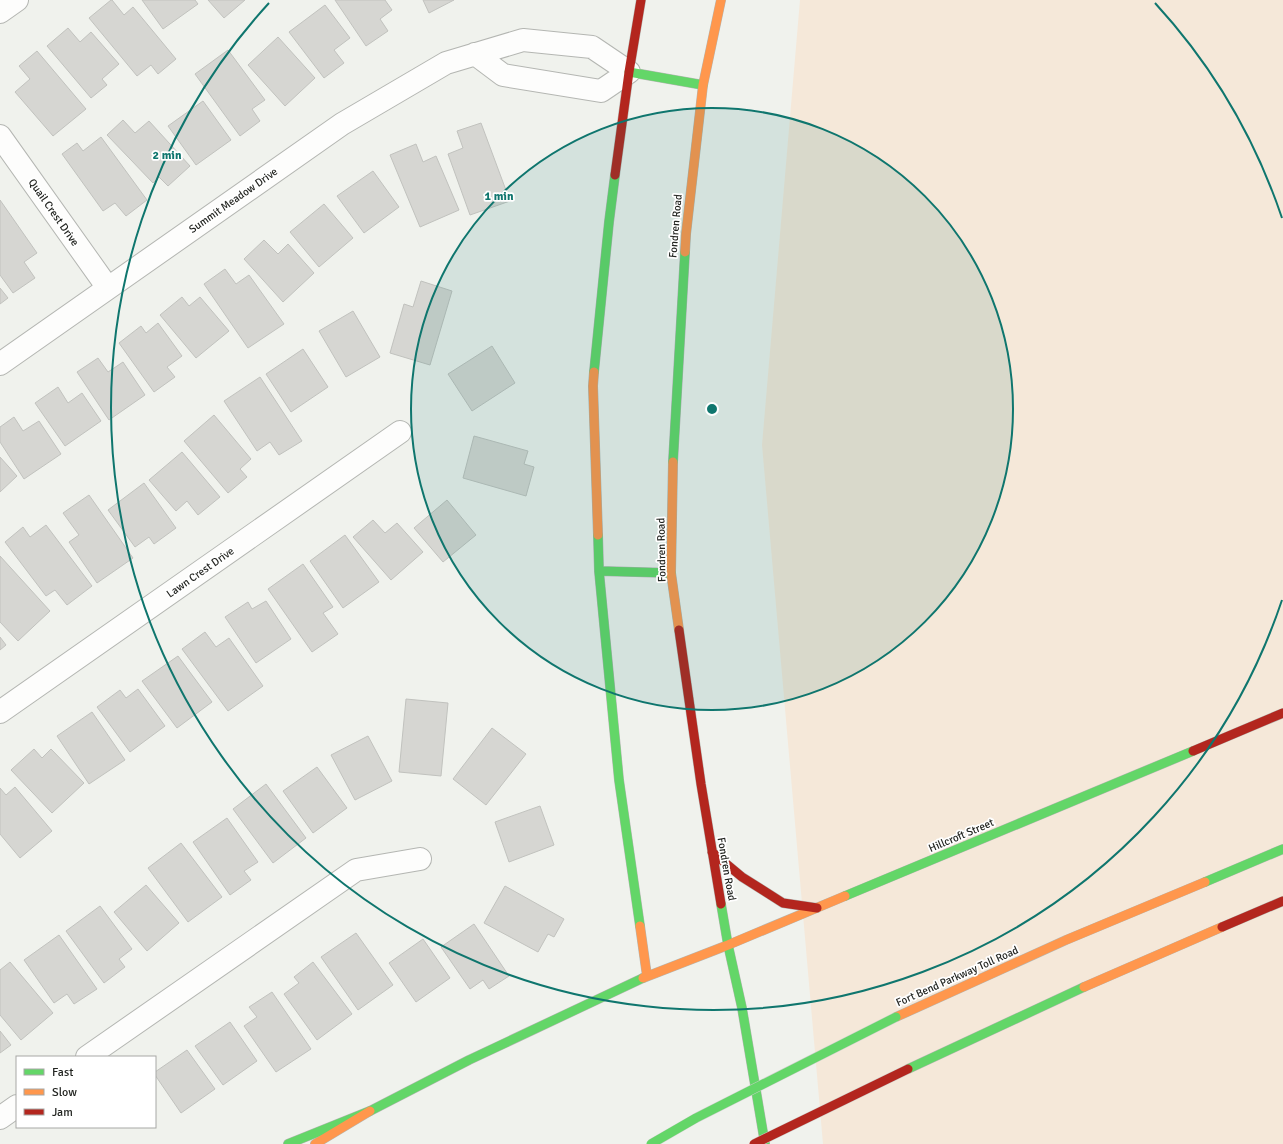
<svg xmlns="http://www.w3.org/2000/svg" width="1283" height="1144" font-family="Signika,sans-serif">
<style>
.green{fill:#f5e8d9}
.building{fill:#d6d6d2;stroke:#c1c2be}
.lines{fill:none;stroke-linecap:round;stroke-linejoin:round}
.street-casing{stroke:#b4b6b2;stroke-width:24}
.fast-casing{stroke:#b4b6b2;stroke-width:10}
.slow-casing{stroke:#b4b6b2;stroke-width:10}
.jam-casing{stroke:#b4b6b2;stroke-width:10}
.street{stroke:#fdfdfc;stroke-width:22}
.fast{stroke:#63d668;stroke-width:9}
.slow{stroke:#ff974d;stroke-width:9}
.jam{stroke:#b3261e;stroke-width:9}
.fast-bridge-casing{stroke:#cdcfcc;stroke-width:10;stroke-linecap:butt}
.jam-bridge-casing{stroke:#cdcfcc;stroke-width:10;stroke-linecap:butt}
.fast-bridge{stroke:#63d668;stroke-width:9}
.jam-bridge{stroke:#b3261e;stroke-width:9}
.ring{fill:none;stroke:#0f766e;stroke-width:2}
.labels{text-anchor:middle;stroke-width:3.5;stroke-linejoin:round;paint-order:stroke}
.street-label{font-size:11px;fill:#232521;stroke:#fff}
.centre{fill:#0f766e;stroke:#fff;stroke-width:2}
.ring-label{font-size:12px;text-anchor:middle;font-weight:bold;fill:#0f766e;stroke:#fff;stroke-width:3.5;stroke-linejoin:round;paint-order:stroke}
</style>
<rect width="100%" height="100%" fill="#f0f2ed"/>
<!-- green -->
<path class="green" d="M800,0H1283V1144H823L762,445Z"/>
<!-- building -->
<path class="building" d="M111,0H112L124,15L133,7L176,59L158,74L151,65L137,76L89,18Z
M142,0H195L198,4L163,29Z
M208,0H245L224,18Z
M335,0H385L392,10L380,19L388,31L366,46Z
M423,0H454L429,13Z
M325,5L350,38L334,50L344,63L324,78L289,32Z
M68,28L80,42L91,32L119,64L102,79L107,85L91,98L47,46Z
M278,37L315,78L285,106L248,65Z
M228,50L265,100L252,109L260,121L240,136L195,74Z
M37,51L86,109L53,136L15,92L30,79L19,66Z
M203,101L231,140L196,165L168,126Z
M123,120L135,133L149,121L190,166L168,186L159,177L153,183L107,135Z
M481,123L510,201L470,215L448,154L463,148L457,131Z
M101,137L147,200L126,216L115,203L103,211L62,154L77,143L83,151Z
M416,144L423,162L436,156L459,210L420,227L390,155Z
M373,171L399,207L364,233L337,196Z
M0,200L37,253L24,262L35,278L13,293L0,275Z
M324,204L353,238L319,267L290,232Z
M264,240L278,254L288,244L314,273L283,302L244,259Z
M225,269L236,284L249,275L284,324L248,348L204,284Z
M421,281L452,291L430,365L390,353L404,304L413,307Z
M0,288L8,298L0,304Z
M182,297L189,306L200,297L229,331L196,358L160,315Z
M353,311L380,357L346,377L319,331Z
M158,323L182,356L167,367L175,377L154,392L119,343L141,326L146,333Z
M492,346L515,383L472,411L448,374Z
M303,349L328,387L291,412L266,374Z
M98,358L108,372L123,362L145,395L109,420L77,372Z
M260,377L302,441L279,455L270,442L257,451L224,401Z
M58,387L68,403L82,393L101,421L65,446L35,403Z
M214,415L251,459L240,469L247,477L228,493L184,441Z
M14,417L23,431L39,421L61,454L24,479L0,442V427Z
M474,436L528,451L524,464L534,467L526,496L463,478Z
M182,452L220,497L198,515L187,501L176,511L149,480Z
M0,457L17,476L0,492Z
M144,483L176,528L154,544L149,537L135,547L108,510Z
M89,495L133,558L97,583L69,542L79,535L63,513Z
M447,500L476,535L443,562L414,528Z
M373,520L385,533L397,523L423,552L391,580L353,537Z
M46,525L92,586L67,605L55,590L46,596L5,542L23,527L30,537Z
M345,535L379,582L343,608L310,561Z
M0,556L50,611L18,641L0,622Z
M303,564L333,607L323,613L338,634L312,652L268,589Z
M266,601L291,639L256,663L225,617L248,602L252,609Z
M205,632L216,647L229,638L263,686L228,711L182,649Z
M0,637L6,645L0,650Z
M178,656L212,702L177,728L142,681Z
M138,689L165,726L130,752L97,707L120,690L126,698Z
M406,699L448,703L441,776L399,772Z
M92,712L125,760L89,784L57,736Z
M492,728L526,754L486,805L453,779Z
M368,736L392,781L355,800L331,755Z
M34,749L42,758L51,749L84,783L52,813L11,770Z
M317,767L347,808L313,833L283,791Z
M266,784L306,838L273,863L233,809Z
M15,787L52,831L20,858L0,834V788L6,795Z
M540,806L554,845L509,862L495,822Z
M227,818L258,862L244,871L251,880L230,895L193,842Z
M181,843L222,897L188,922L148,868Z
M146,885L179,923L147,951L114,912Z
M505,886L564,919L554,937L548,934L538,952L484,923Z
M100,906L132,949L119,959L125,967L104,983L66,931Z
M474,924L509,976L489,989L483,980L470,989L441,947Z
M356,933L393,985L358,1010L321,957Z
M59,935L97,989L74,1004L67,994L54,1003L24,960Z
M423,939L450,978L416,1002L389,963Z
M10,962L53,1013L21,1040L0,1015V970Z
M313,962L352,1014L317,1040L284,994L299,983L294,977Z
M272,992L311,1049L276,1072L244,1026L257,1017L249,1007Z
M230,1022L257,1061L223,1085L195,1046Z
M0,1031L11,1045L0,1053Z
M187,1050L215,1089L181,1113L155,1075V1072Z"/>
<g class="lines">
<!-- street casing -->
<g class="street-casing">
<path id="street" d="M0,12L17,0
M0,136L108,288
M0,364L342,124L446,63L523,40L592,47L629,72L601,91L503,75L475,54
M0,712L400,432
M87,1057L356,870L420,859
M0,1118L17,1106"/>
</g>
<!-- fast casing -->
<g class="fast-casing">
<path id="fast" d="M629,72L703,85
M594,372L609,222L615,175
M673,462L685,252
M598,535L599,571L619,780L640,926
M599,571L671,573
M1205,882L1283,849
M845,896L1193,751
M721,904L728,945L742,1008L765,1144
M908,1069L1084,987
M288,1144L370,1111L469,1060L643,978"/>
</g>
<!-- slow casing -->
<g class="slow-casing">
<path id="slow" d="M685,252L686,234L703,85L721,0
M594,372L593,386L598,535
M673,462L671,573L679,630
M640,926L647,976
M643,978L728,945L845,896
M1084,987L1222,927
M896,1017L1066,940L1205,882
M315,1144L370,1111"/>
</g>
<!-- jam casing -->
<g class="jam-casing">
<path id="jam" d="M615,175L629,72L641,0
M679,630L701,784L721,904
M1193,751L1283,713
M712,852L742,877L783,903L817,908
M1222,927L1283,901"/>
</g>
<!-- street -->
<use href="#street" class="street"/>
<!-- fast -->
<use href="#fast" class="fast"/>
<!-- slow -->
<use href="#slow" class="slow"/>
<!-- jam -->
<use href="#jam" class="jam"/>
<!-- fast-bridge casing -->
<g class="fast-bridge-casing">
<path id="fast-bridge" d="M651,1144L696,1118L896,1017"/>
</g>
<!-- jam-bridge casing -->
<g class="jam-bridge-casing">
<path id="jam-bridge" d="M754,1144L908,1069"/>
</g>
<!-- fast-bridge -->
<use href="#fast-bridge" class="fast-bridge"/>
<!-- jam-bridge -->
<use href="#jam-bridge" class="jam-bridge"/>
</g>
<!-- distance rings -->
<circle cx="712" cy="409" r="301" fill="#0f766e" fill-opacity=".12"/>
<g class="ring">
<circle cx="712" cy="409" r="301"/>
<path d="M1282 600A601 601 0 1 1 269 3M1155 3A601 601 0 0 1 1282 218"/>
</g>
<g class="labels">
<!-- street labels -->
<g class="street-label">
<text transform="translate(233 200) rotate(-35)" y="4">Summit Meadow Drive</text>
<text transform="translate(54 212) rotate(55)" y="4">Quail Crest Drive</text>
<text transform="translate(675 226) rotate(-85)" y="4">Fondren Road</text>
<text transform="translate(661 550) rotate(-91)" y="4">Fondren Road</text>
<text transform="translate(200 572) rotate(-35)" y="4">Lawn Crest Drive</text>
<text transform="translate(961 835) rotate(-23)" y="4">Hillcroft Street</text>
<text transform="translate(727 869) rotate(80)" y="4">Fondren Road</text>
<text transform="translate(957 976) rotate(-24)" y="4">Fort Bend Parkway Toll Road</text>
</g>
</g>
<circle cx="712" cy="409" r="6" class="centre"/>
<g class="ring-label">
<text x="167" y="159">2 min</text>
<text x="499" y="200">1 min</text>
</g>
<!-- legend -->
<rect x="16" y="1056" width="140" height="72" fill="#ffffff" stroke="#a7a8a6"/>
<rect x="24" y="1069" width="20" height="6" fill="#63d668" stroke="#a7a8a6"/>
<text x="52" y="1076" font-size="12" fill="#232521">Fast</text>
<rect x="24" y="1089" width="20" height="6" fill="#ff974d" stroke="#a7a8a6"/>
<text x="52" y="1096" font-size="12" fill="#232521">Slow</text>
<rect x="24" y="1109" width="20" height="6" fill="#b3261e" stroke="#a7a8a6"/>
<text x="52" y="1116" font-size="12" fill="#232521">Jam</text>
</svg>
